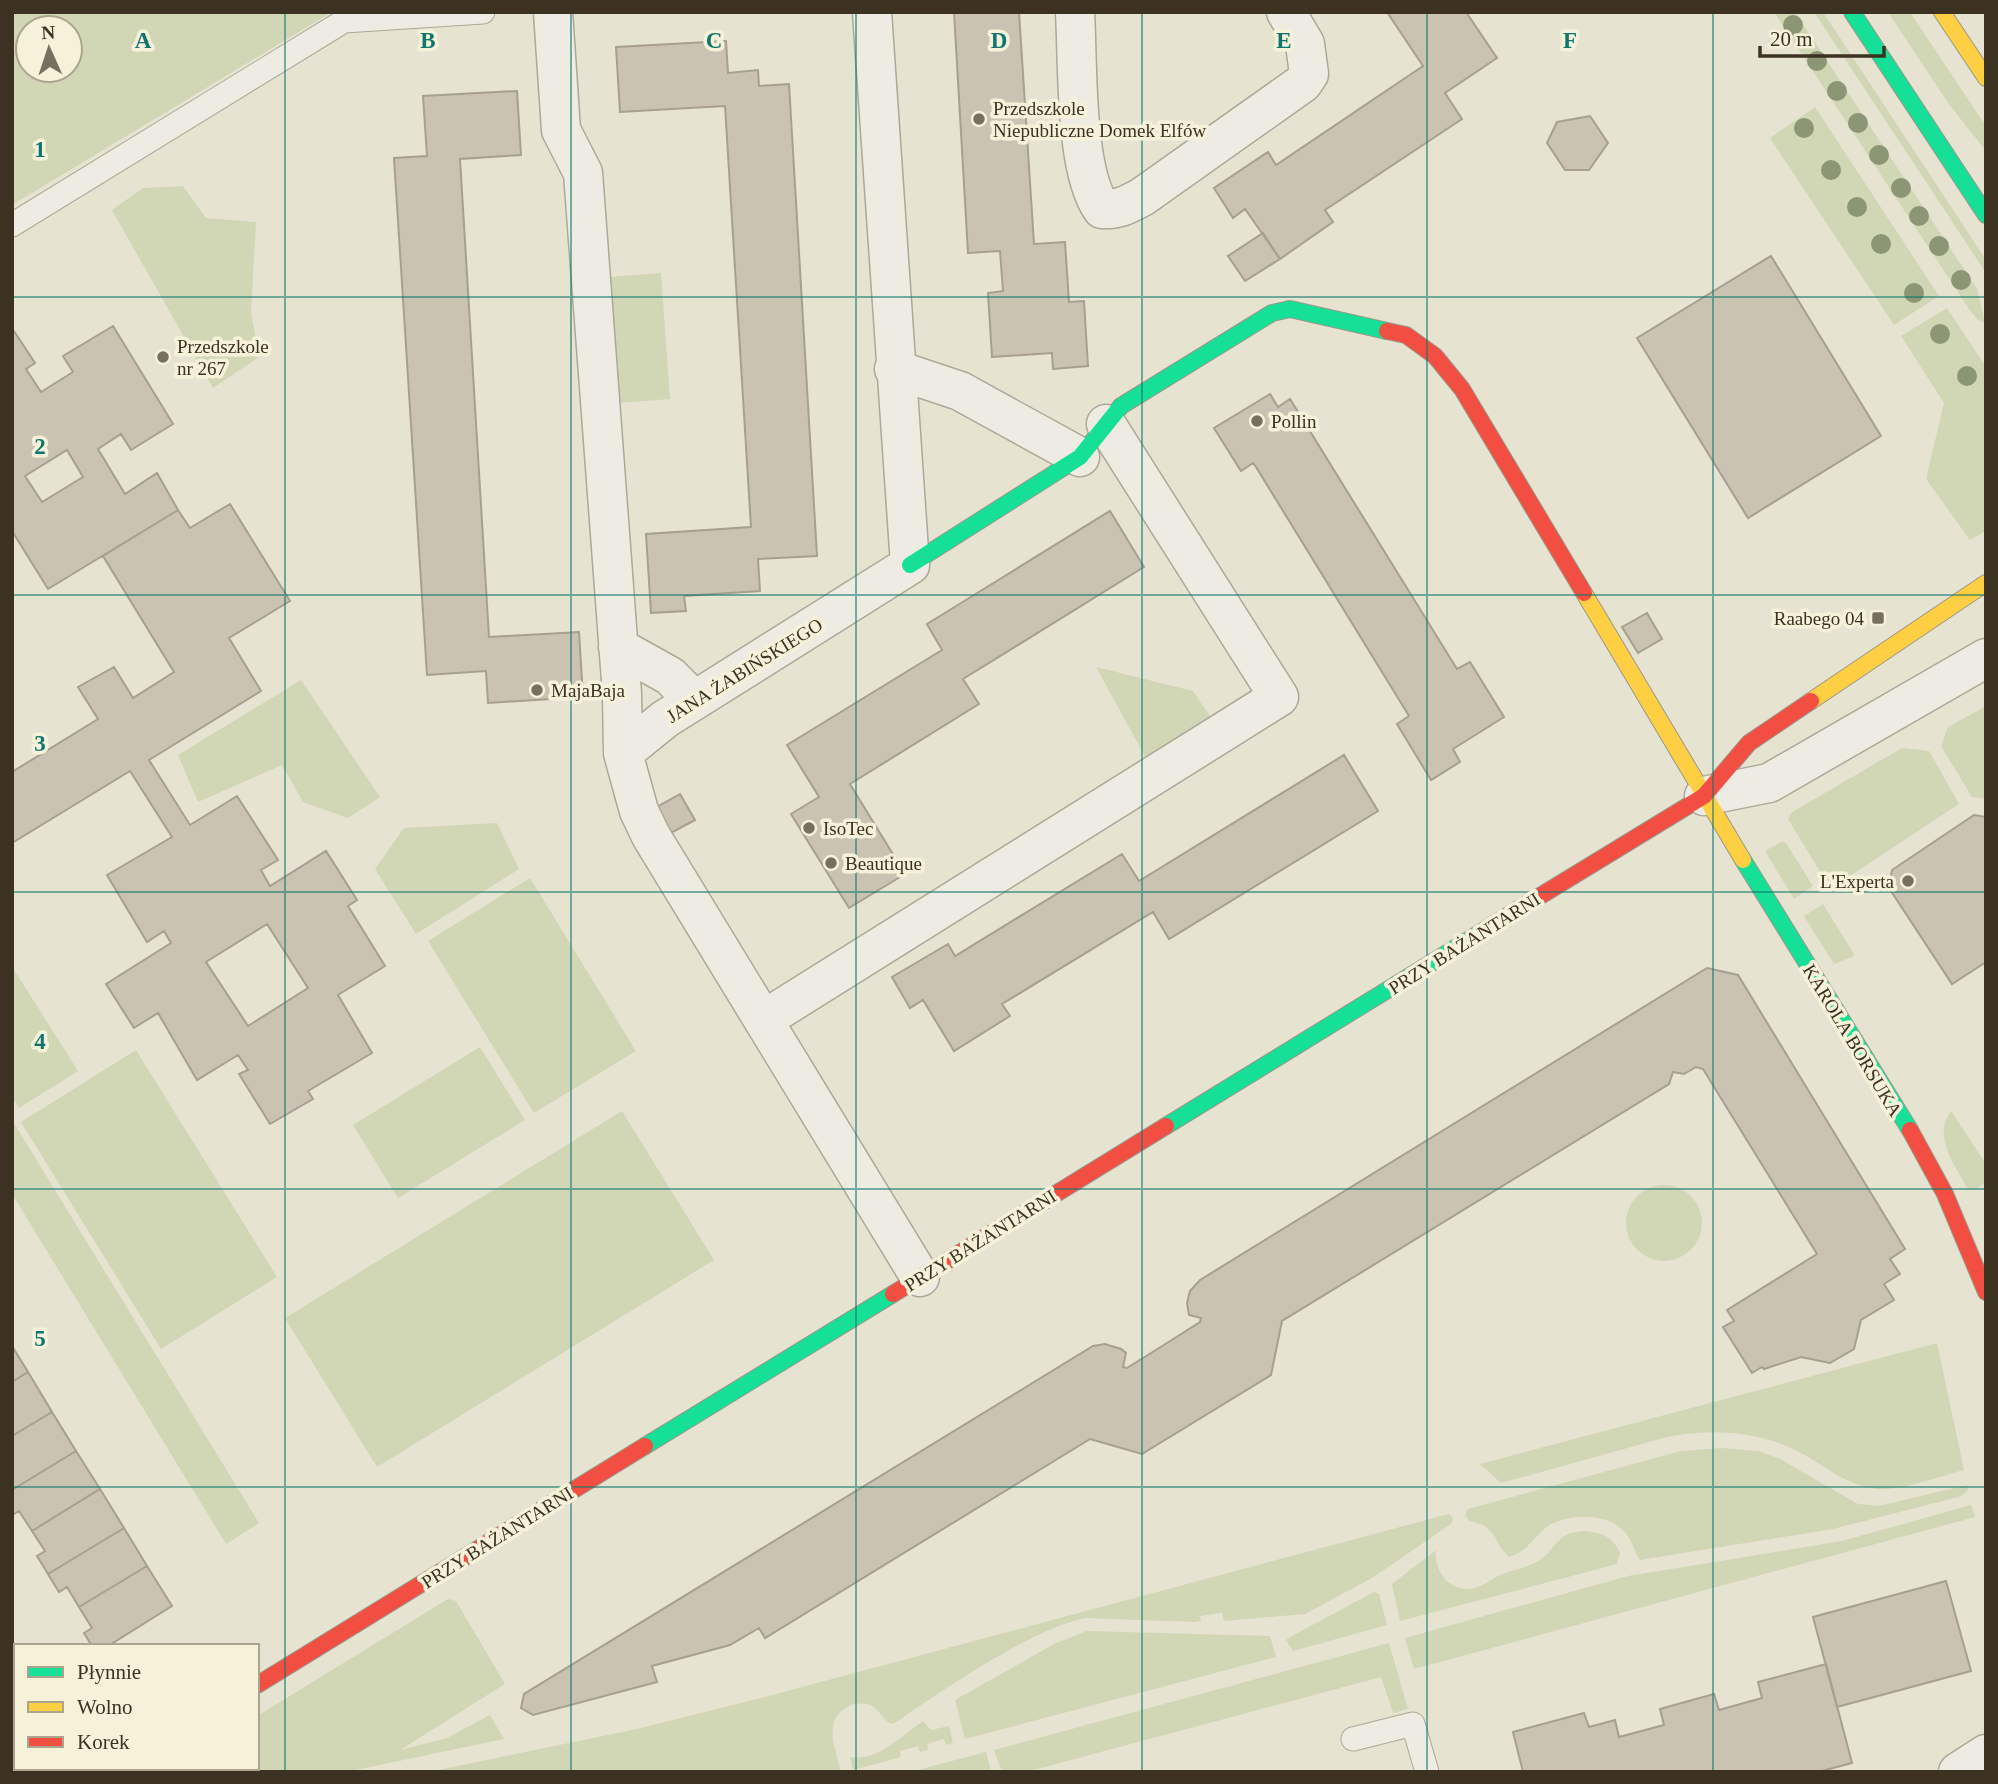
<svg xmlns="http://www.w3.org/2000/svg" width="1998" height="1784" font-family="Georgia,serif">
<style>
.green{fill:#d1d7b4;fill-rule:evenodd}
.building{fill:#cac3b2;stroke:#a79f90;stroke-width:2;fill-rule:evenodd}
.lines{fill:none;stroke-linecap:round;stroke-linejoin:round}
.lane-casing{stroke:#aca89a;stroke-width:25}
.street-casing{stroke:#aca89a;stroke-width:41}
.fast-casing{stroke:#9c978a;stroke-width:18}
.slow-casing{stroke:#9c978a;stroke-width:18}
.jam-casing{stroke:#9c978a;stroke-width:18}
.lane{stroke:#eeece2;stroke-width:23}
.street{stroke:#eeece2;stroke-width:38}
.fast{stroke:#16e098;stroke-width:16}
.slow{stroke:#ffcf43;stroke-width:16}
.jam{stroke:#f24e42;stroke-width:16}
.tree{fill:#8d9674}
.grid{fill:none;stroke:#0f766e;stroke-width:2;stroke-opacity:0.55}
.poi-dot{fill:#77705f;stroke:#f6f2d9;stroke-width:2.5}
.labels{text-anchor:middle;stroke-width:7;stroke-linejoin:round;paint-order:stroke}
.poi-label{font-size:19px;fill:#3b3221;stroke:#f6f2d9;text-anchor:start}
.street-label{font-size:19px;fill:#3b3221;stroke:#f6f2d9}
.grid-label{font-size:23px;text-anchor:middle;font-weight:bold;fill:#0f766e;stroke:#f6f2d9;stroke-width:7;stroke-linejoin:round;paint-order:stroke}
</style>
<rect width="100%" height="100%" fill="#e6e3d1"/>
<!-- green -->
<path class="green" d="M12,12H332L12,205ZM28,28H70V70H28Z
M1774,12H1795L1977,289L1985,323L1978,320L1969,309Z
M1814,12H1823L1986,260V273Z
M1888,12H1910L1986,126V151L1948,103Z
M1815,107L1939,296L1894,325L1770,138Z
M183,186L206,218L256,222L251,312L259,357L213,388L112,210L143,188Z
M661,273L670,399L619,403L610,277Z
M1947,308L1986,367V531L1970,540L1926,479L1944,403L1901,336Z
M1096,667L1193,691L1212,719L1147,760Z
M301,680L380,797L348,818L303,802L282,765L198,802L178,755Z
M1986,706V799L1972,797L1941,746L1948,727Z
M1902,748L1929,751L1959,804L1847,878L1836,885L1827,883L1788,819L1792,812Z
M497,823L519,869L416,934L375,869L404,828Z
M1781,842L1786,843L1813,886L1794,899L1765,851Z
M530,878L636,1051L534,1113L428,941Z
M1823,904L1855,956L1834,964L1804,916Z
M13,968L78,1071L19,1108L12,1097Z
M480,1047L525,1120L398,1198L353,1125Z
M136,1050L277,1277L161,1349L21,1122Z
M622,1111L714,1260L377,1467L285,1318Z
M1951,1111L1986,1164V1183L1973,1190L1967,1188C1955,1164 1932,1137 1951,1111Z
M12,1120L259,1523L226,1544L12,1194Z
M1626 1223a38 38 0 1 1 76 0a38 38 0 1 1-76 0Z
M1937,1343L1964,1470C1939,1476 1895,1494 1870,1488C1845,1483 1824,1466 1803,1454C1761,1431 1714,1428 1667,1437L1501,1483L1480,1464Z
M1722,1448L1759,1451L1780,1459L1858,1504L1879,1506L1967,1485L1968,1490L1962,1496L1833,1529L1640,1560C1635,1553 1633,1544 1628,1536C1612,1511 1563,1512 1543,1530C1530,1542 1527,1551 1509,1557C1491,1540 1499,1527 1469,1521L1465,1515L1468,1509L1681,1451Z
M1971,1505L1975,1517L1414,1669L1405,1638L1628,1576L1842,1541Z
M1449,1514L1453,1518L1451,1524L1372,1578L1305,1614L1224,1621L1222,1613L1200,1616L1201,1621L1194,1622L1085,1618C1029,1630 942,1691 893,1724C881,1721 880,1707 868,1704C861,1703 853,1703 847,1707C822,1721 836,1750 841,1772H428L637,1729L757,1699Z
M1584,1531C1603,1533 1612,1536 1620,1553L1617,1564L1400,1621L1392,1584L1436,1550C1434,1570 1447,1590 1470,1589C1482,1588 1493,1577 1505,1573C1517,1569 1529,1567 1540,1560C1551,1553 1556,1539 1568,1534C1573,1532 1580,1532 1584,1531Z
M1374,1592L1379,1594L1387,1625L1293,1651L1286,1640L1290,1637Z
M448,1599L456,1601L505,1684L400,1750L447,1738L490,1715L504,1739L346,1772H168L173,1768H257V1716Z
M1087,1631L1270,1636L1276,1657L965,1739L955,1700L1054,1644Z
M1389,1643L1408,1709L1393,1713L1381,1677L1026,1772H1002L994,1750Z
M923,1721L931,1730L949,1726L953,1743L946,1745L944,1739L927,1744L928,1750L920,1752L918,1746L900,1751L901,1757L853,1770L850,1757C877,1762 901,1736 923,1721Z
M986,1752L991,1772H910Z"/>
<!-- building -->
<path class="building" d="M954,12H1019L1034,244L1065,242L1069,302L1084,301L1088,366L1053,369L1052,353L992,357L988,293L1003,291L1000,251L968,253Z
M1387,12H1466L1497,58L1445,93L1462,119L1325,210L1333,222L1280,259L1245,209L1233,218L1214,188L1268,152L1276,165L1423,66Z
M726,41L728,73L758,70L759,86L789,84L817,556L758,559L760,591L684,596L686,611L651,613L646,534L751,527L725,106L620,112L616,47Z
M517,91L521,155L460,159L489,637L579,632L583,697L488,703L486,671L427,675L394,158L427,156L423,96Z
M1590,116L1608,143L1589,170H1565L1547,143L1557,122Z
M1263,233L1280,259L1245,281L1228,256Z
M1771,256L1881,436L1748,518L1637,338Z
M113,326L173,424L131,450L121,434L98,449L125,494L157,473L178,510L48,589L12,531V328L35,363L26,369L41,392L73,372L63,356ZM67,450L83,477L42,502L25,476Z
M1270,394L1278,407L1290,399L1457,669L1470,662L1504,717L1453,749L1460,762L1431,780L1397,724L1409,716L1406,711L1256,467L1253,463L1241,471L1214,428Z
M230,504L290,601L229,638L261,691L149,760L190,825L237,796L278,860L261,870L270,886L326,851L357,900L348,906L385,966L338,995L372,1053L308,1091L313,1099L270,1124L239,1074L248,1070L238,1055L197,1080L158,1013L134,1028L106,984L171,943L164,931L147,942L107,875L172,837L130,771L12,843V772L98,719L78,687L114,667L133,698L174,672L103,556L178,510L190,528ZM267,924L308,988L248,1026L206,962Z
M1110,511L1144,567L963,679L979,704L850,784L905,874L849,908L791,814L819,797L787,745L942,650L927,624Z
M1647,613L1662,639L1638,653L1622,627Z
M1344,755L1378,811L1169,939L1153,912L1002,1004L1010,1016L954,1051L923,1000L910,1008L892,977L948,944L955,956L1122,854L1139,881Z
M680,794L695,820L671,833L657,807Z
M1974,815L1986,817V962L1952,984L1889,888L1892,870Z
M1707,968L1738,975L1905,1249L1890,1259L1900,1274L1884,1284L1894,1300L1861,1320L1854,1349L1830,1363L1801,1357L1764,1369L1762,1367L1752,1373L1723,1327L1734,1321L1727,1310L1817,1254L1703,1069L1696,1067L1684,1074L1673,1072L1669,1084L1282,1321L1271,1375L1142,1454L1090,1439L765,1638L759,1628L730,1645L652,1666L657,1682L533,1715L521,1708L524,1694L1093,1346L1105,1344L1121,1349L1126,1353L1123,1367L1127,1368L1167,1343L1200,1322L1201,1318L1189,1315L1187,1303L1190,1291L1200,1280Z
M12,1346L28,1372L12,1382Z
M28,1372L52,1412L12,1436V1382Z
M52,1412L76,1451L12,1490V1436Z
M76,1451L100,1489L32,1531L19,1511L12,1515V1490Z
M100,1489L124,1528L48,1574L37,1556L45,1551L32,1531Z
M124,1528L147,1566L79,1607L67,1587L59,1592L48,1574Z
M147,1566L172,1606L108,1646H92L84,1633L92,1628L79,1607Z
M1946,1581L1971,1671L1837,1707L1813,1617Z
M1826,1664L1852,1763L1818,1772H1523L1513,1732L1584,1713L1589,1727L1615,1720L1619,1737L1664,1725L1660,1709L1714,1694L1719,1710L1762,1698L1758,1682Z"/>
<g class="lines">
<!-- lane casing -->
<g class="lane-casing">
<path id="lane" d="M12,225L344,21L483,12
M12,1655L16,1661
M1353,1739L1413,1724L1427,1772"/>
</g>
<!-- street casing -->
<g class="street-casing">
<path id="street" d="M553,12L561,130L583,173L622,694L623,753
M872,12L910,565L665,719L623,753L639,811L651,836L920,1277
M1075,12C1078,62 1074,170 1102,209C1118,210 1127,205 1142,197L1303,83L1309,74L1305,44L1286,12
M894,369L960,391L1080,457
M618,647L670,676L694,700
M1704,796L1769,783L1986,658
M763,1020L1279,697L1106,424
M116,1772L121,1768
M1958,1772L1986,1754"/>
</g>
<!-- fast casing -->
<g class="fast-casing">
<path id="fast" d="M1852,12L1986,215
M910,565L1080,457L1121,406L1272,313L1290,309L1387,331
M1743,860L1910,1130
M1166,1126L1532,901
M645,1446L893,1294"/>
</g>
<!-- slow casing -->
<g class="slow-casing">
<path id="slow" d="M1942,12L1986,78
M1584,593L1743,860
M1811,701L1986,583"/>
</g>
<!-- jam casing -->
<g class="jam-casing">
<path id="jam" d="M1387,331L1406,335L1435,356L1462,389L1584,593
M1532,901L1704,796L1749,743L1811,701
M1910,1130L1945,1194L1986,1292
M893,1294L1166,1126
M257,1685L645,1446"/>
</g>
<!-- lane -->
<use href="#lane" class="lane"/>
<!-- street -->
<use href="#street" class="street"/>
<!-- fast -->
<use href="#fast" class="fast"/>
<!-- slow -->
<use href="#slow" class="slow"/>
<!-- jam -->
<use href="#jam" class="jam"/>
</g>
<!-- trees -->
<g class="tree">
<circle cx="1793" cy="25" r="10"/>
<circle cx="1817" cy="61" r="10"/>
<circle cx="1837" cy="91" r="10"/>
<circle cx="1858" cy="123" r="10"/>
<circle cx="1804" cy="128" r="10"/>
<circle cx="1879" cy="155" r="10"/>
<circle cx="1831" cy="170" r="10"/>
<circle cx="1901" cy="188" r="10"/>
<circle cx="1857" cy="207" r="10"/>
<circle cx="1919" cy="216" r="10"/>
<circle cx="1881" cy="244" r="10"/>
<circle cx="1939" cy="246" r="10"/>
<circle cx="1961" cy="280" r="10"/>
<circle cx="1914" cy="293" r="10"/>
<circle cx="1940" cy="334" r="10"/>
<circle cx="1967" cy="376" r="10"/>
</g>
<!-- grid -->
<path class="grid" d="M285,12V1772M571,12V1772M856,12V1772M1142,12V1772M1427,12V1772M1713,12V1772M12,297H1986M12,595H1986M12,892H1986M12,1189H1986M12,1487H1986"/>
<!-- markers -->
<g class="poi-dot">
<circle cx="979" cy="119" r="7"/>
<circle cx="163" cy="357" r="7"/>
<circle cx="1257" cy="421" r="7"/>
<rect x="1871" y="611" width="14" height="14" rx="3.5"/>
<circle cx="537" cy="690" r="7"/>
<circle cx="809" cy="828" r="7"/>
<circle cx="831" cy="863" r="7"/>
<circle cx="1908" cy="881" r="7"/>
</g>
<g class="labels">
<!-- poi labels -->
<g class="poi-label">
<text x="993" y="115">Przedszkole<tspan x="993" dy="22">Niepubliczne Domek Elfów</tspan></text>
<text x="177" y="353">Przedszkole<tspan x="177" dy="22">nr 267</tspan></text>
<text x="1271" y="428">Pollin</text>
<text x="1864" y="625" text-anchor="end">Raabego 04</text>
<text x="551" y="697">MajaBaja</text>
<text x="823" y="835">IsoTec</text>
<text x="845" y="870">Beautique</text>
<text x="1894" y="888" text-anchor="end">L'Experta</text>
</g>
<!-- street labels -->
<g class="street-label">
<text transform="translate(744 670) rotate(-32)" y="7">JANA ŻABIŃSKIEGO</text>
<text transform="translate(1464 943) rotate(-32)" y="7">PRZY BAŻANTARNI</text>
<text transform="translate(1853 1040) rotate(59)" y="7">KAROLA BORSUKA</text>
<text transform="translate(980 1240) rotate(-32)" y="7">PRZY BAŻANTARNI</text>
<text transform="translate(497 1537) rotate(-32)" y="7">PRZY BAŻANTARNI</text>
</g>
</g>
<g class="grid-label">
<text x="143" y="48">A</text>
<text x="428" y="48">B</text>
<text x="714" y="48">C</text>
<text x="999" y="48">D</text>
<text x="1284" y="48">E</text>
<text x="1570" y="48">F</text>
<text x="40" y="157">1</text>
<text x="40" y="454">2</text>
<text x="40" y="751">3</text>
<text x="40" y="1049">4</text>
<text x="40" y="1346">5</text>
</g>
<!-- border -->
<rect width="1998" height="1784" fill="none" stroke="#3b3221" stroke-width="28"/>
<!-- legend -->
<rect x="14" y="1644" width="245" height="126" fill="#f6f2d9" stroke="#aba58f" stroke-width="2"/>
<rect x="28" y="1667" width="35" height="10" fill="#16e098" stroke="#aba58f" stroke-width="2"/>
<text x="77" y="1679" font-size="21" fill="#3b3221">Płynnie</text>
<rect x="28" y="1702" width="35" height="10" fill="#ffcf43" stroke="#aba58f" stroke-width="2"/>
<text x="77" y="1714" font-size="21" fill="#3b3221">Wolno</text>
<rect x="28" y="1737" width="35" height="10" fill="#f24e42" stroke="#aba58f" stroke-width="2"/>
<text x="77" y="1749" font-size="21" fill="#3b3221">Korek</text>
<!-- north arrow -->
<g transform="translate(49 49) rotate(357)"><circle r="33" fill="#f6f2d9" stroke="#aba58f" stroke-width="2"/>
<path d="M0-5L12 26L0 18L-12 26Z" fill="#77705f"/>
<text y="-10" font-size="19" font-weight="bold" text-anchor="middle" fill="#3b3221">N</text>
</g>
<!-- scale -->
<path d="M1760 46v10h124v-10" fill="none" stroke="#3b3221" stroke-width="3.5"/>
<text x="1770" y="46" font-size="21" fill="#3b3221" stroke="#f6f2d9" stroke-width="5" paint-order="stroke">20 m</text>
</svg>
